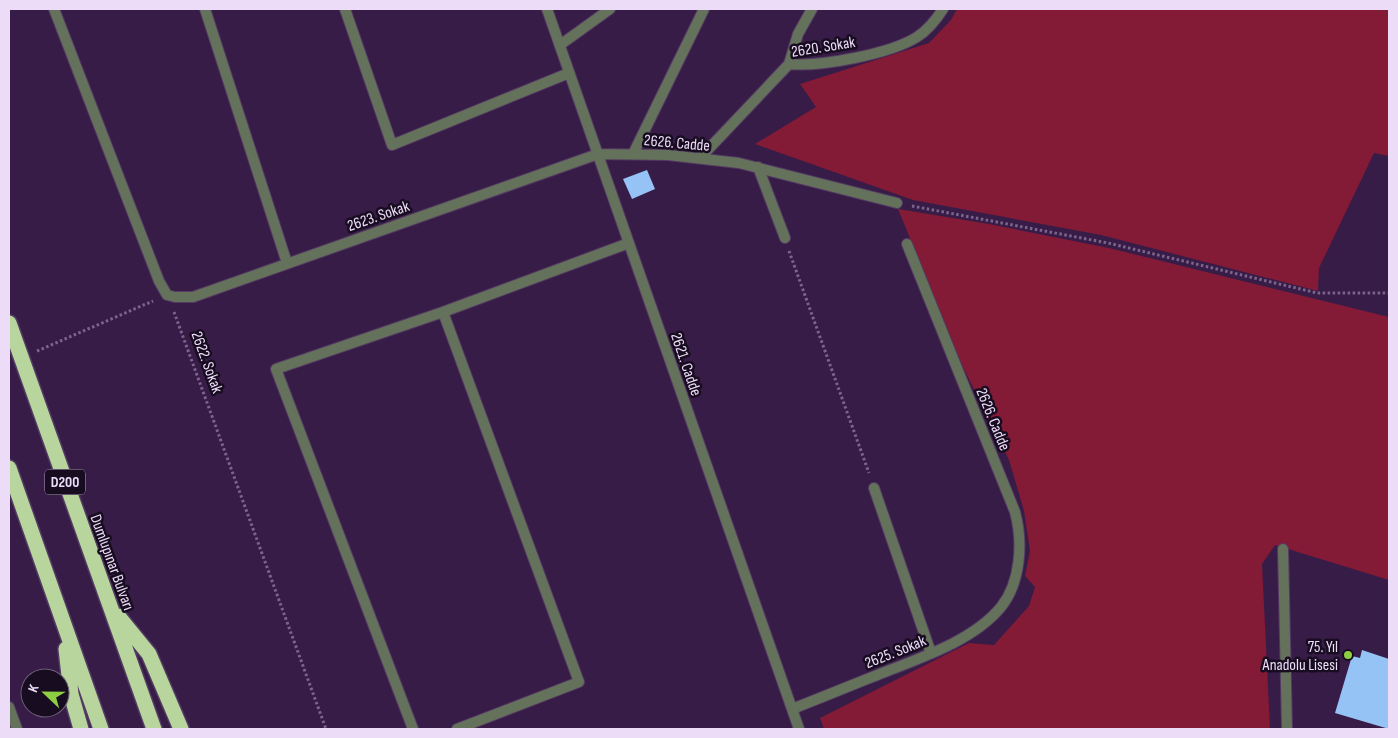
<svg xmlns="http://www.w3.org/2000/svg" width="1398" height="738" font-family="'Sofia Sans Condensed',sans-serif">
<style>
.green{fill:#831a36}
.building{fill:#96c3f5}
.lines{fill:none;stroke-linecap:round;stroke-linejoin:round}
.lane-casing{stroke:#543b63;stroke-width:12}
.street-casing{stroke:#543b63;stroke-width:12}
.highway-casing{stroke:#543b63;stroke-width:18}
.path{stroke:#7c658b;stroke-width:3;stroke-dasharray:2.5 2.5;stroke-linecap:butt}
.lane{stroke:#65725b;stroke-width:10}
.street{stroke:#65725b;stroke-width:10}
.highway{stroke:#b7d59d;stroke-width:15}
.poi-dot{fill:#8ece43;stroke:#180d20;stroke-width:2}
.labels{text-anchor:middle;stroke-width:5;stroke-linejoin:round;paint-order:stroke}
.shield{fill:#180d20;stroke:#ac9eb7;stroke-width:1}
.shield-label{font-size:15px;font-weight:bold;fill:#ecdcf8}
.street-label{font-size:16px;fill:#ecdcf8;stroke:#180d20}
.poi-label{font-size:16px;fill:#ecdcf8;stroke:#180d20;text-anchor:end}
</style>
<rect width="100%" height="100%" fill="#371c47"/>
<!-- green -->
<path class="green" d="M957,9H1389V156L1374,153L1319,268L1318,291L1101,235L913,200L755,144L816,107L800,84L929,43L951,20Z
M898,209L989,224L1109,248L1389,317V580L1275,545L1262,564L1270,729H824L820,718L969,643L994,645L1029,606L1035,587L1025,576L1030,551L1024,511L1009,460L962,365Z"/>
<!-- building -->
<path class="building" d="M647,170L655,189L632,199L623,179Z
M1362,650L1389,659V729L1335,713L1352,656L1360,658Z"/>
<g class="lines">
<!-- lane casing -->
<g class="lane-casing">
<path id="lane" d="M9,707L17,729"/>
</g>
<!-- street casing -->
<g class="street-casing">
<path id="street" d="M54,9L159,281L167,295L175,297H193L598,154L668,155L739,163L897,203
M205,9L287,263
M345,9L392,145L569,73
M547,9L799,729
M560,45L610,9
M789,64L798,34L812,9
M633,154L704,9
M700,158L789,64C820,67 890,54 917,37C928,30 936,20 943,9
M758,167L785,238
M443,312L579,682L457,729
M874,488L931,653
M1283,549L1287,729
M792,709C823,697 854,684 885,672C923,657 974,640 1001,607C1021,582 1023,542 1015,512L907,244
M413,729L276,369L443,312L629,243"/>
</g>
<!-- highway casing -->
<g class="highway-casing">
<path id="highway" d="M9,323L154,729
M9,468L101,729
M118,616L149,654L181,729
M66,649L71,694L81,729"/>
</g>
<!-- path -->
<path class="path" d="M912,206L1108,243L1317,293H1389
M789,251L869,473
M174,312L326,729
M37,351L153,301"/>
<!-- lane -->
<use href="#lane" class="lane"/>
<!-- street -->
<use href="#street" class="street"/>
<!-- highway -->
<use href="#highway" class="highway"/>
</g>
<!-- markers -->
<circle class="poi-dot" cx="1348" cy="655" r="5"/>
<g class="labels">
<!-- shield labels -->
<rect class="shield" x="45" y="469.5" width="40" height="25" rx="4"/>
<g class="shield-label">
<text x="65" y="487">D200</text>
</g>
<!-- street labels -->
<g class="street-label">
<text transform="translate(823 46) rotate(-9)" y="6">2620. Sokak</text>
<text transform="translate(677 142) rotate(5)" y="6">2626. Cadde</text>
<text transform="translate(378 215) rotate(-19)" y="6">2623. Sokak</text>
<text transform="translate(208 362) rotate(70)" y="6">2622. Sokak</text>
<text transform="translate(687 364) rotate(71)" y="6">2621. Cadde</text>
<text transform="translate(994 419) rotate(68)" y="6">2626. Cadde</text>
<text transform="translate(113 562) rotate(70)" y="6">Dumlupınar Bulvarı</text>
<text transform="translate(895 651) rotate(-22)" y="6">2625. Sokak</text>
</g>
<!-- poi labels -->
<g class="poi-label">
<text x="1338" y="652">75. Yıl<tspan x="1338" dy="18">Anadolu Lisesi</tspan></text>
</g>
</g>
<!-- border -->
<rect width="1398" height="738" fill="none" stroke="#ecdcf8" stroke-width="20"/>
<!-- north arrow -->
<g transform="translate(45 693) rotate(292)"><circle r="24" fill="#180d20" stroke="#6d6076"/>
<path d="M0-4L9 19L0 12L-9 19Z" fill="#8ece43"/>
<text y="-8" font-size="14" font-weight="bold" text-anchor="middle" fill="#ecdcf8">K</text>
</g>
</svg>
